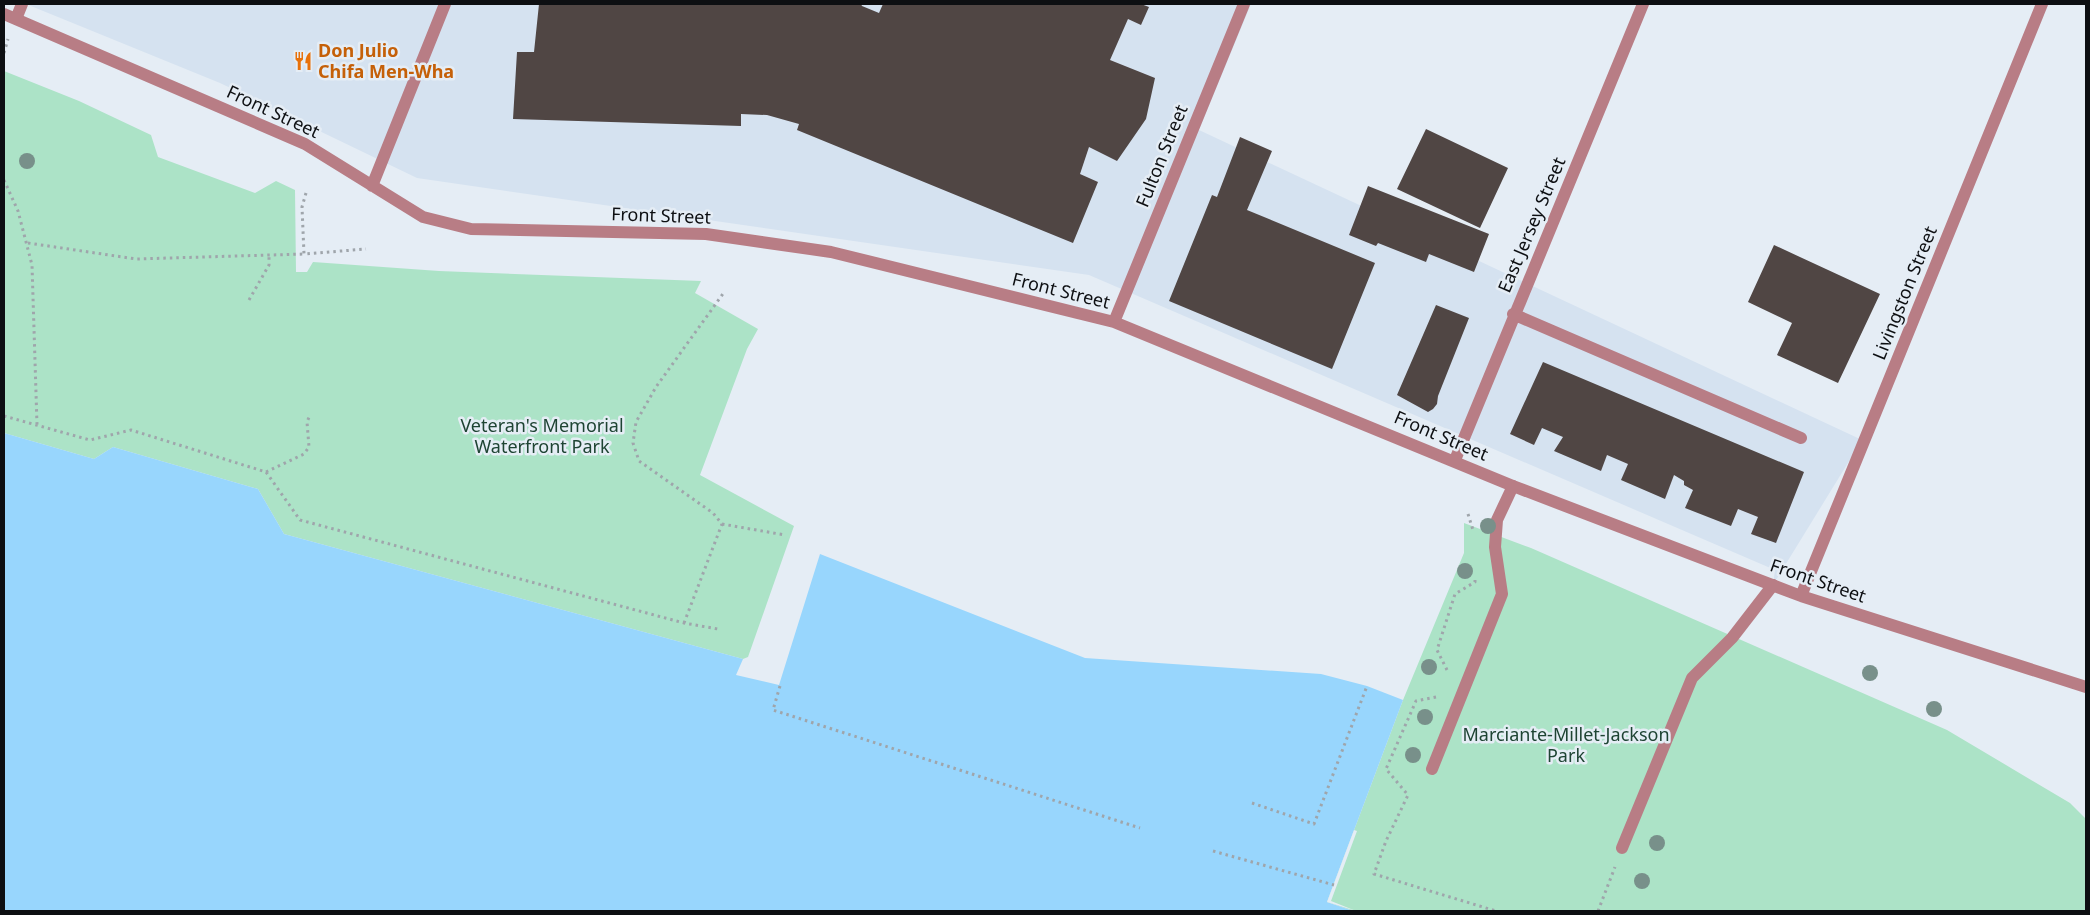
<svg xmlns="http://www.w3.org/2000/svg" width="2090" height="915" font-family="'Noto Sans',sans-serif">
<style>
.built{fill:#d5e2f0}
.green{fill:#ace3c7}
.water{fill:#98d6fd}
.pier{fill:#e5edf5}
.building{fill:#504644}
.lines{fill:none;stroke-linecap:round;stroke-linejoin:round}
.path{stroke:#9fa5ab;stroke-width:3;stroke-dasharray:2.5 4;stroke-linecap:butt}
.service{stroke:#b87d85;stroke-width:12}
.minor{stroke:#b87d85;stroke-width:12}
.tree{fill:#78908a}
.labels{text-anchor:middle;stroke-width:5;stroke-linejoin:round;paint-order:stroke}
.food-label{font-size:18px;font-weight:bold;fill:#c56008;stroke:#e5edf5;text-anchor:start}
.street-label{font-size:18px;fill:#0d0f12;stroke:#e5edf5}
.park-label{font-size:18px;fill:#1e4433;stroke:#e5edf5}
</style>
<rect width="100%" height="100%" fill="#e5edf5"/>
<!-- built -->
<path class="built" d="M26,4H1251L1199,130L1862,440L1773,585L1775,570L1089,275L417,178L220,83Z"/>
<!-- green -->
<path class="green" d="M4,71L79,101L151,135L158,157L255,193L276,181L295,190L296,272H307L313,262L439,271L701,281L695,293L758,329L747,349L700,475L794,526L748,657L743,659L284,534L258,489L113,447L94,459L4,433Z
M1464,523L1531,548L1947,730L2070,803L2086,819V911H1353L1327,902L1403,700L1464,553Z"/>
<!-- water -->
<path class="water" d="M4,433L94,459L113,447L258,489L284,534L743,659L736,675L779,685L820,554L1085,658L1321,674L1367,686L1403,700L1327,902L1353,911H4Z"/>
<!-- pier -->
<path class="pier" d="M1354,830L1357,831L1331,901L1356,911L1327,902Z"/>
<!-- building -->
<path class="building" d="M539,4H861L862,6L879,13L883,4H1141L1149,7L1141,25L1128,19L1110,60L1155,78L1146,119L1117,161L1089,147L1080,174L1098,182L1073,243L797,130L799,124L767,115L741,114V126L513,119L517,52H534Z
M1426,129L1508,168L1480,228L1397,189Z
M1240,137L1272,151L1247,210L1375,263L1332,369L1169,301L1212,195L1217,197Z
M1368,186L1489,234L1474,272L1429,254L1426,262L1378,243L1376,246L1349,235Z
M1774,245L1880,294L1838,383L1777,355L1792,323L1748,302Z
M1436,305L1469,318L1438,396L1437,404L1433,409L1428,412L1397,395Z
M1543,362L1804,472L1776,543L1751,534L1758,517L1738,509L1731,526L1685,508L1693,490L1684,485V481L1674,475L1665,499L1621,480L1628,464L1607,455L1601,471L1554,451L1563,437L1542,428L1534,445L1510,434Z"/>
<g class="lines">
<!-- path -->
<path class="path" d="M4,53L8,39
M4,180L18,211L32,265L37,425
M306,193L302,207L304,254L366,249
M28,243L136,259L304,254
M249,300L269,265V255
M4,416L90,440L131,430L266,472L300,520L684,623L718,629
M266,472L304,454L309,447L307,422L310,415
M1468,514L1473,530
M722,524L785,535
M684,623L722,524L713,513L639,461L633,443L636,422L656,387L725,291
M1447,670L1437,650L1455,594L1475,582V579
M780,686L773,710L1140,828
M1436,697L1416,701L1386,769L1408,795L1386,841L1374,874L1496,911
M1252,803L1314,824L1367,686
M1213,851L1334,885
M1598,911L1615,867"/>
<!-- service -->
<path class="service" d="M1432,769L1502,594L1495,547L1497,520L1513,486
M1622,848L1692,678L1732,638L1773,585"/>
<!-- minor -->
<path class="minor" d="M4,14L305,144L423,217L471,229L706,234L831,252L1114,322L1513,486L1801,596L2086,687
M16,19L22,4
M372,186L445,4
M1513,314L1801,438
M1114,322L1244,4
M1455,460L1643,4
M1801,596L2042,4"/>
</g>
<!-- trees -->
<g class="tree">
<circle cx="27" cy="161" r="8"/>
<circle cx="1488" cy="526" r="8"/>
<circle cx="1465" cy="571" r="8"/>
<circle cx="1429" cy="667" r="8"/>
<circle cx="1870" cy="673" r="8"/>
<circle cx="1934" cy="709" r="8"/>
<circle cx="1425" cy="717" r="8"/>
<circle cx="1413" cy="755" r="8"/>
<circle cx="1657" cy="843" r="8"/>
<circle cx="1642" cy="881" r="8"/>
</g>
<!-- icons -->
<defs>
<g id="restaurant-bare" transform="scale(1.5)"><path d="M-5-6h1v4h1v-4h1v4h1v-4h1v5L-1.5 .5V6h-2V.5L-5-1ZM5-6V6H3V1.5H1.5Q1.5-4 5-6Z" fill="#e8710a" stroke="#e5edf5" stroke-width="2.5" paint-order="stroke"/></g>
</defs>
<g fill-rule="evenodd">
<use href="#restaurant-bare" x="303" y="61"/>
</g>
<g class="labels">
<!-- food labels -->
<g class="food-label">
<text x="318" y="57">Don Julio<tspan x="318" dy="21">Chifa Men-Wha</tspan></text>
</g>
<!-- street labels -->
<g class="street-label">
<text transform="translate(273 112) rotate(25)" y="6">Front Street</text>
<text transform="translate(1162 156) rotate(-68)" y="6">Fulton Street</text>
<text transform="translate(661 216) rotate(2)" y="6">Front Street</text>
<text transform="translate(1532 225) rotate(-67)" y="6">East Jersey Street</text>
<text transform="translate(1061 291) rotate(14)" y="6">Front Street</text>
<text transform="translate(1905 293) rotate(-68)" y="6">Livingston Street</text>
<text transform="translate(1441 436) rotate(23)" y="6">Front Street</text>
<text transform="translate(1818 581) rotate(19)" y="6">Front Street</text>
</g>
<!-- park labels -->
<g class="park-label">
<text x="542" y="432">Veteran's Memorial<tspan x="542" dy="21">Waterfront Park</tspan></text>
<text x="1566" y="741">Marciante-Millet-Jackson<tspan x="1566" dy="21">Park</tspan></text>
</g>
</g>
<!-- border -->
<rect width="2090" height="915" fill="none" stroke="#0d0f12" stroke-width="10"/>
</svg>
